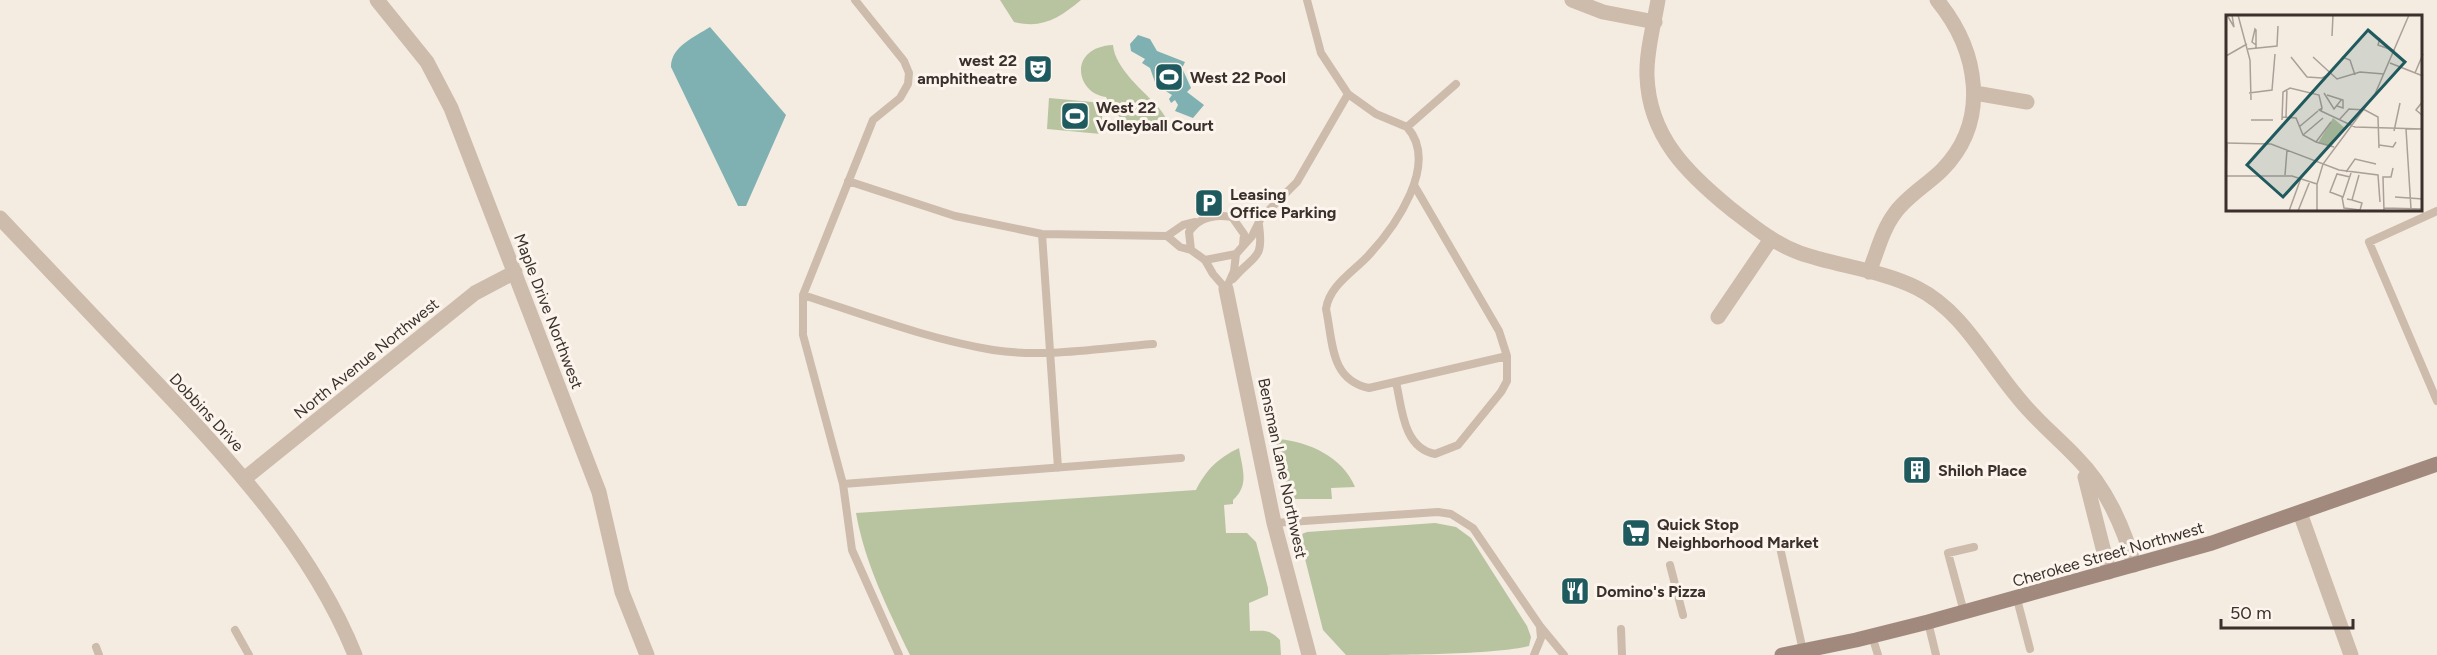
<svg xmlns="http://www.w3.org/2000/svg" width="2437" height="655" font-family="Figtree,sans-serif">
<style>
.green{fill:#b8c4a0}
.water{fill:#7fb0b2}
.lines{fill:none;stroke-linecap:round;stroke-linejoin:round}
.lane{stroke:#cdbbac;stroke-width:8}
.street{stroke:#cdbbac;stroke-width:15}
.secondary{stroke:#a18a7d;stroke-width:15}
.labels{text-anchor:middle;stroke-width:6;stroke-linejoin:round;paint-order:stroke}
.poi-label{font-size:16px;font-weight:bold;fill:#3b302b;stroke:#fbf5ee;text-anchor:start}
.street-label{font-size:16px;fill:#3b302b;stroke:#fbf5ee}
.inset-road{fill:none;stroke:#aaa098;stroke-width:1.5}
.view{fill:#1f5a5e;fill-opacity:0.15;stroke:#1f5a5e;stroke-width:3}
.inset-edge{fill:none;stroke:#3b302b;stroke-width:3}
</style>
<rect width="100%" height="100%" fill="#f4ebe1"/>
<!-- green -->
<path class="green" d="M1000,0H1081C1059,18 1043,29 1014,22Z
M1113,45C1115,69 1144,91 1159,108C1164,114 1168,122 1172,128C1138,132 1123,129 1106,97C1075,93 1068,47 1113,45Z
M1049,98L1103,103L1101,134L1047,129Z
M1279,439C1309,442 1343,457 1355,487L1331,488L1332,499H1295L1287,490L1276,442Z
M1239,448C1242,468 1250,485 1233,500V504L1224,505L1226,533H1247L1256,542L1268,588V595L1249,603L1250,631C1264,631 1270,629 1280,640L1281,655H910C888,609 865,564 856,513L1196,490C1206,470 1218,458 1239,448Z
M1435,523L1456,527L1471,538L1527,626L1531,637L1529,646C1494,655 1390,655 1346,655L1323,630L1304,555L1302,534L1307,532Z"/>
<!-- water -->
<path class="water" d="M710,27L786,115L746,206H738L671,67C671,46 695,37 710,27Z
M1138,35L1150,39L1157,51L1185,62L1182,68L1191,88L1187,92L1204,105L1193,118L1175,111L1178,105L1175,100L1171,103L1169,99L1172,95L1156,85L1150,68L1142,63L1145,59L1131,51L1130,44Z"/>
<g class="lines">
<!-- lane -->
<path class="lane" d="M855,0L904,61L909,73L908,84L900,98L873,120L803,295V335L843,484L1181,458
M1348,94L1376,114L1407,127L1456,84
M1407,127C1440,164 1395,227 1368,256C1353,272 1329,286 1326,309C1333,342 1330,380 1369,388L1507,356
M848,181L955,216L1042,234L1167,236L1183,225L1195,222
M2437,211L2369,242L2437,401
M1232,217L1253,214L1261,218
M1042,234L1058,468
M1167,236L1180,247L1191,250
M1243,245L1244,234L1232,217C1215,214 1199,217 1189,232L1191,250L1205,260L1236,254L1252,236L1261,218L1297,182L1348,94L1321,53L1307,0
M1205,260L1213,274L1226,289L1234,271L1236,254
M1233,279C1254,254 1264,261 1259,225
M803,295C865,315 928,339 993,350C1045,358 1100,348 1153,344
M1396,382C1402,408 1403,448 1435,454L1458,445L1501,392L1507,381V356L1499,331L1414,185
M843,484L852,550L899,655
M1274,523L1438,512L1451,514L1473,528L1540,626L1564,655
M1779,543L1804,655
M1670,565L1683,615
M2017,599L2030,649
M1964,612L1948,553L1974,547
M1928,622L1936,655
M1621,629L1622,655
M235,630L249,655
M1872,636L1878,655
M96,647L99,655
M1534,655L1541,638L1540,627"/>
<!-- street -->
<path class="street" d="M377,0L427,62L451,108L599,492L622,592L647,655
M1572,0L1603,12L1655,22
M1658,0C1654,24 1646,52 1647,76C1649,137 1688,174 1731,209C1753,226 1773,243 1800,253C1837,266 1881,270 1917,288C1963,311 1987,362 2020,400C2037,421 2058,438 2077,458C2105,486 2124,527 2134,565
M1975,93L2027,102
M0,218C50,271 101,324 151,377C230,460 312,548 355,655
M1869,272C1877,253 1882,230 1895,213C1907,196 1927,185 1942,170C1991,120 1978,50 1937,0
M1226,289L1274,523L1309,655
M1718,317L1771,239
M2085,477L2109,572
M244,479L475,293L515,272
M2300,513L2351,655"/>
<!-- secondary -->
<path class="secondary" d="M1782,655L1856,640L1928,622L2212,543L2437,464"/>
</g>
<!-- icons -->
<defs>
<g id="theatre-square" transform="scale(1.5)"><rect x="-9" y="-9" width="18" height="18" rx="4" fill="#1f5a5e" stroke="#fbf5ee"/><path d="M-5-5.5Q0-4 5-5.5V0Q5 5 0 6Q-5 5-5 0ZM-3.3-2.5H-1v1.5H-3.3ZM1-2.5H3.3v1.5H1ZM-2.8 1Q0 5.5 2.8 1Z" fill="#fff"/></g>
<g id="stadium-square" transform="scale(1.5)"><rect x="-9" y="-9" width="18" height="18" rx="4" fill="#1f5a5e" stroke="#fbf5ee"/><path d="M0-5a6.5 5 0 1 0 0 10a6.5 5 0 1 0 0-10ZM-3.5-1.8h7v3.6h-7Z" fill="#fff"/></g>
<g id="parking-square" transform="scale(1.5)"><rect x="-9" y="-9" width="18" height="18" rx="4" fill="#1f5a5e" stroke="#fbf5ee"/><path d="M-3.5-5.5H1a3.5 3.5 0 0 1 0 7H-1V5.5H-3.5ZM-1-3.4V-.6H.8a1.4 1.4 0 0 0 0-2.8Z" fill="#fff"/></g>
<g id="building-square" transform="scale(1.5)"><rect x="-9" y="-9" width="18" height="18" rx="4" fill="#1f5a5e" stroke="#fbf5ee"/><path d="M-4-6H4V6H1V3H-1V6H-4ZM-2.5-4.3h1.7v1.8h-1.7ZM.8-4.3h1.7v1.8H.8ZM-2.5-1h1.7V.8h-1.7ZM.8-1h1.7V.8H.8Z" fill="#fff"/></g>
<g id="supermarket-square" transform="scale(1.5)"><rect x="-9" y="-9" width="18" height="18" rx="4" fill="#1f5a5e" stroke="#fbf5ee"/><path d="M-6-5.5h2.5l.6 2H6L4.5 2H-2.5L-4.4-4H-6ZM-1.5 3.2a1.3 1.3 0 1 0 .1 0ZM3 3.2a1.3 1.3 0 1 0 .1 0Z" fill="#fff"/></g>
<g id="restaurant-square" transform="scale(1.5)"><rect x="-9" y="-9" width="18" height="18" rx="4" fill="#1f5a5e" stroke="#fbf5ee"/><path d="M-5-6h1v4h1v-4h1v4h1v-4h1v5L-1.5 .5V6h-2V.5L-5-1ZM5-6V6H3V1.5H1.5Q1.5-4 5-6Z" fill="#fff"/></g>
</defs>
<g fill-rule="evenodd">
<use href="#theatre-square" x="1038" y="69"/>
<use href="#stadium-square" x="1169" y="77"/>
<use href="#stadium-square" x="1075" y="116"/>
<use href="#parking-square" x="1209" y="203"/>
<use href="#building-square" x="1917" y="470"/>
<use href="#supermarket-square" x="1636" y="533"/>
<use href="#restaurant-square" x="1575" y="591"/>
</g>
<g class="labels">
<!-- poi labels -->
<g class="poi-label">
<text x="1017" y="66" text-anchor="end">west 22<tspan x="1017" dy="18">amphitheatre</tspan></text>
<text x="1190" y="83">West 22 Pool</text>
<text x="1096" y="113">West 22<tspan x="1096" dy="18">Volleyball Court</tspan></text>
<text x="1230" y="200">Leasing<tspan x="1230" dy="18">Office Parking</tspan></text>
<text x="1938" y="476">Shiloh Place</text>
<text x="1657" y="530">Quick Stop<tspan x="1657" dy="18">Neighborhood Market</tspan></text>
<text x="1596" y="597">Domino's Pizza</text>
</g>
<!-- street labels -->
<g class="street-label">
<text transform="translate(549 311) rotate(69)" y="6">Maple Drive Northwest</text>
<text transform="translate(366 358) rotate(-39)" y="6">North Avenue Northwest</text>
<text transform="translate(207 412) rotate(47)" y="6">Dobbins Drive</text>
<text transform="translate(1283 468) rotate(78)" y="6">Bensman Lane Northwest</text>
<text transform="translate(2108 554) rotate(-16)" y="6">Cherokee Street Northwest</text>
</g>
</g>
<!-- overview -->
<g transform="translate(2226 15)">
<rect width="196" height="196" fill="#f4ebe1"/>
<path d="M107,103L120,114L105,131L92,128Z" fill="#b8c4a0"/>
<path class="inset-road" d="M1,0L8,12L6,0M12,0L24,45L25,85M106,21L107,0M154,23L152,30L169,36M30,33V15L29,14L26,27L30,30M22,34L51,31L52,11M65,42L81,62L96,63L104,59M87,42L111,64L134,57L158,59M116,42L124,45L129,60M164,48L197,61M0,50V41L21,29M189,58L197,39M23,78L46,75L49,39M98,78L108,94L116,84M101,80L117,85V93L111,91M197,86L190,95L197,101M95,96L129,112L197,114M56,102L70,103L77,120L90,127L105,107M60,102L61,74M25,105H47M56,105L57,77L64,73L93,80L96,93L93,95L95,96L96,93M113,105L123,94L139,95L152,102L153,133M73,112L92,96M180,114L185,194M168,116L174,88M77,120L97,103M90,127L108,132M0,128L45,129L113,155L152,160L154,187M153,130L167,132L170,127M120,157L129,144L150,149M59,160L61,135M0,161H66L91,169M0,161L1,128M124,162L111,159L104,177L117,182L125,158M116,182L118,193L134,195L136,188L126,185M169,182L197,184M121,184L126,185L133,160M158,193L197,194M63,196L75,163M72,196L84,166M91,196V169L97,149L149,79L183,0M158,196L157,162H165L167,153"/>
<path class="view" d="M142,15L179,47L57,182L21,150Z"/>
<rect width="196" height="196" class="inset-edge"/>
</g>
<!-- scale -->
<path d="M2221 619v9h132v-9" fill="none" stroke="#3b302b" stroke-width="3"/>
<text x="2230" y="619" font-size="18" fill="#3b302b" stroke="#fbf5ee" stroke-width="4.5" paint-order="stroke">50 m</text>
</svg>
